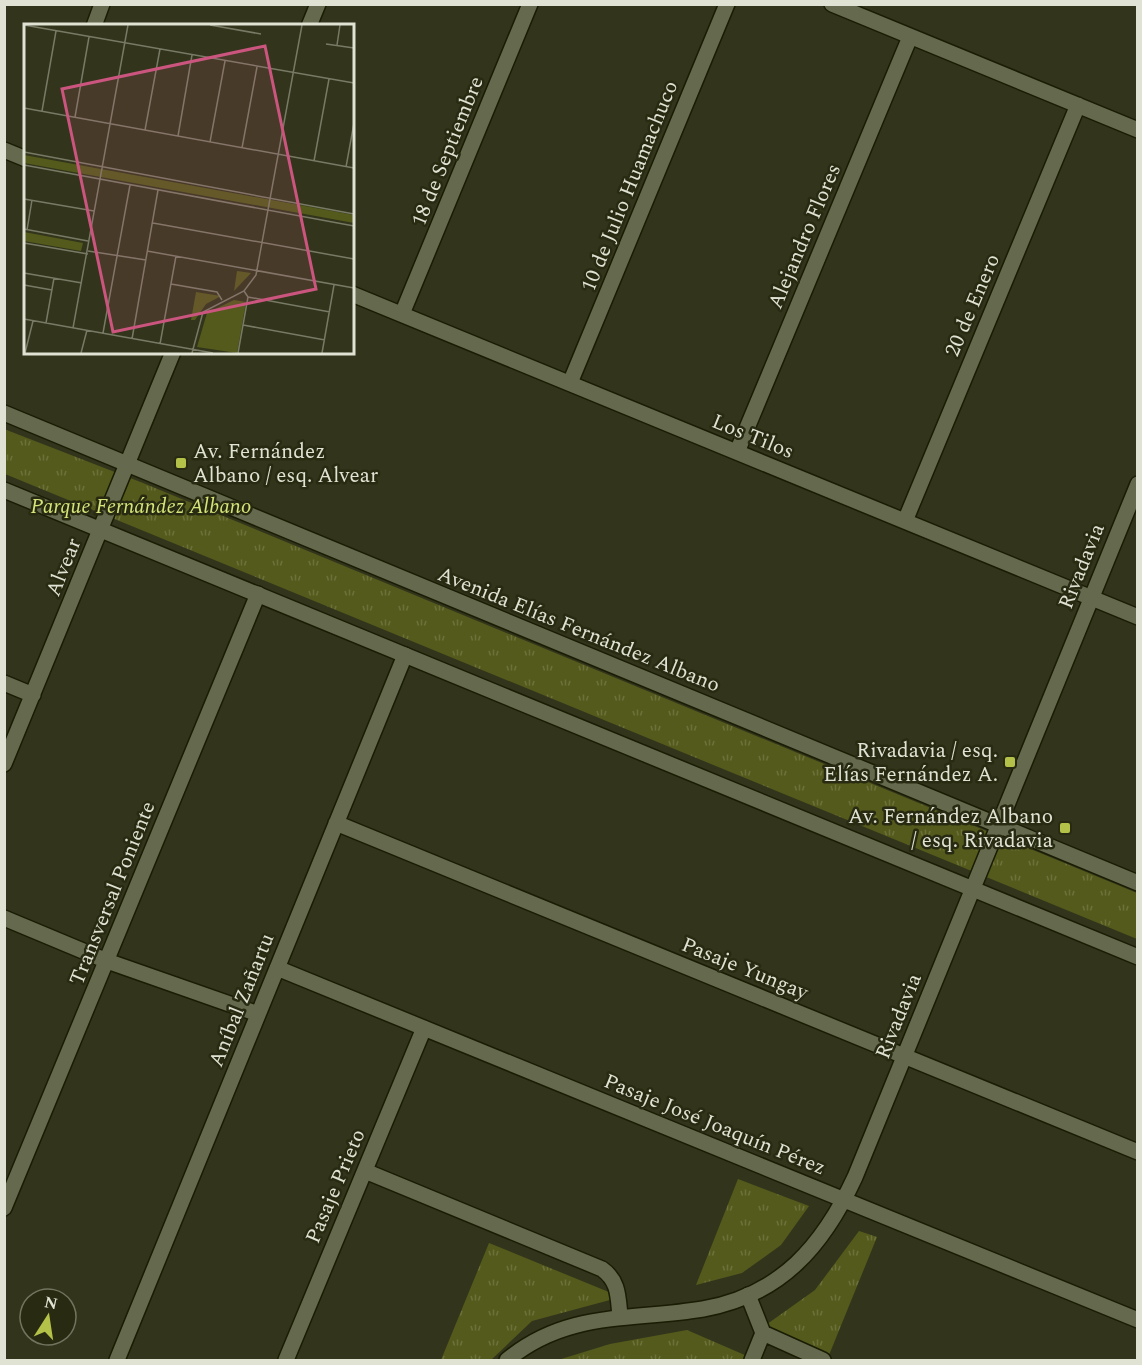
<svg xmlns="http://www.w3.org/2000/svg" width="1142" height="1365" font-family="Spectral,serif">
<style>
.park{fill:url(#park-tufts)}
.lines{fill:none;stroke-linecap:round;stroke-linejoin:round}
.street-casing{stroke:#1a1c04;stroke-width:18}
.secondary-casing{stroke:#1a1c04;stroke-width:18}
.street{stroke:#656a4e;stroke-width:15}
.secondary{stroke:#656a4e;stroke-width:15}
.poi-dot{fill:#b5c249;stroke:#282b11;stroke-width:2}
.labels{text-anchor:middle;stroke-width:5;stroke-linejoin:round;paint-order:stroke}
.street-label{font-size:21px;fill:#e0e2d3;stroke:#282b11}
.poi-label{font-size:21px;fill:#e0e2d3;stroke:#282b11;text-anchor:end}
.park-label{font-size:21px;font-style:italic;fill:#d7e47a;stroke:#282b11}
.inset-road{fill:none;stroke:#787a65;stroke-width:1.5}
.view{fill:#cb557f;fill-opacity:0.15;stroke:#cb557f;stroke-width:3}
.inset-edge{fill:none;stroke:#e0e2d3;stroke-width:3}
</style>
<defs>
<pattern id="park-tufts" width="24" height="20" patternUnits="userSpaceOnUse" patternTransform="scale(1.5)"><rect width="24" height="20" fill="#545a1b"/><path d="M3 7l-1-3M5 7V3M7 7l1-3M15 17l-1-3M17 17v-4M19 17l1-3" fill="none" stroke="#6c713b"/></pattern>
</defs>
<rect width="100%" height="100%" fill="#32351b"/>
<!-- park -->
<path class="park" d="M4,429L143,483L1137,893V939L5,474Z
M738,1179L809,1206L781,1245L742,1273L696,1285Z
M859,1231L877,1237L829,1355L763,1327L815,1290Z
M489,1243L621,1297L532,1321L491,1360H441Z
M687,1330L747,1356L745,1360H558L610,1344Z"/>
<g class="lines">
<!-- street casing -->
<g class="street-casing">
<path id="street" d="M832,4L1138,130
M94,26L102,4
M309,26L318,4
M4,150L26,159
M352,294L1138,617
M402,314L530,4
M570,383L727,4
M737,452L910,37
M905,521L1078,105
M4,683L33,695
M4,764L173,352
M336,823L1138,1152
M4,918L107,961L258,1014
M277,968L1138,1320
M365,1171L602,1269C619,1281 618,1297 620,1316
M4,1208L258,594
M748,1295L763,1333L823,1360
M117,1360L405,655
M286,1360L424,1028
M752,1360L763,1333"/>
</g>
<!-- secondary casing -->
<g class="secondary-casing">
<path id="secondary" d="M4,413L1138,883
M4,490L1138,957
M507,1360C568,1310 631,1321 703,1309C781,1295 823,1246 855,1177L1138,484"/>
</g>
<!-- street -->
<use href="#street" class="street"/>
<!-- secondary -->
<use href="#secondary" class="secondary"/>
</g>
<!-- markers -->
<g class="poi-dot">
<rect x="175" y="457" width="12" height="12" rx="3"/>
<rect x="1004" y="756" width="12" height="12" rx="3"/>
<rect x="1059" y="822" width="12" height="12" rx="3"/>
</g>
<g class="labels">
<!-- street labels -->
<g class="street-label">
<text transform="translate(447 151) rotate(-68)" y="7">18 de Septiembre</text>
<text transform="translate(629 186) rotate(-68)" y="7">10 de Julio Huamachuco</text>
<text transform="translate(804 236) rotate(-67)" y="7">Alejandro Flores</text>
<text transform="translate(972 305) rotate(-67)" y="7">20 de Enero</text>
<text transform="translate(753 436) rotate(22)" y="7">Los Tilos</text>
<text transform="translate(1081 566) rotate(-68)" y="7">Rivadavia</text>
<text transform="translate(63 567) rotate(-68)" y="7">Alvear</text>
<text transform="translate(579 629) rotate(22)" y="7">Avenida Elías Fernández Albano</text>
<text transform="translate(112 893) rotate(-68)" y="7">Transversal Poniente</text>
<text transform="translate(745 968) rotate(22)" y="7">Pasaje Yungay</text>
<text transform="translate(241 1000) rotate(-68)" y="7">Aníbal Zañartu</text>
<text transform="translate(898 1016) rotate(-68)" y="7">Rivadavia</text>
<text transform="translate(715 1124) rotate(22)" y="7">Pasaje José Joaquín Pérez</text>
<text transform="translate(335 1186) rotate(-67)" y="7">Pasaje Prieto</text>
</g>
<!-- poi labels -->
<g class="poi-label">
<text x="193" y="458" text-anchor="start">Av. Fernández<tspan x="193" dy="24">Albano / esq. Alvear</tspan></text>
<text x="998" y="757">Rivadavia / esq.<tspan x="998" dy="24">Elías Fernández A.</tspan></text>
<text x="1053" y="823">Av. Fernández Albano<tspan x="1053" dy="24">/ esq. Rivadavia</tspan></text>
</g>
<!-- park labels -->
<g class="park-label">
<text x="141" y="513">Parque Fernández Albano</text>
</g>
</g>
<!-- overview -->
<g transform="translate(24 24)">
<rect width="330" height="330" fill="#32351b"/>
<path d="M0,131L330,191V199L0,139ZM0,208L59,219L57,227L0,217ZM213,247L227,249L210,267ZM172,268L197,272L182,280L171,296H167ZM210,276L222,278L213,329L173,323L183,289Z" fill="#545a1b"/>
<path class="inset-road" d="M0,1L330,59M186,1L237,10M302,20L330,24M313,21L316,1M0,84L330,144M18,87L32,7M51,93L65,13M121,106L136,25M154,112L168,31M186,118L201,37M218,124L233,43M0,128L330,190M290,137L305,55M0,141L330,202M322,143L330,99M0,175L70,187M129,199L330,235M0,205L64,217M3,206L8,176M0,219L64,230M64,227L122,236M123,227L330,264M0,249L58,259M147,260L193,268L198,276M0,261L28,266M220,267L224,273L306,288M0,295L189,329M22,299L30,254M219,301L301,316M49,304L104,1M79,309L106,161M108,315L134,166M136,320L152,232M1,329L9,297M57,329L63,306M168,329L179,288L220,267L232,251L278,1M214,329L224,273M298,329L310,261"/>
<path class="view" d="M241,22L292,265L89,308L38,65Z"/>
<rect width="330" height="330" class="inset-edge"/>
</g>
<!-- border -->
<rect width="1142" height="1365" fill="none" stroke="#e0e2d3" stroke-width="12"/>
<!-- north arrow -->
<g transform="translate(48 1317) rotate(12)"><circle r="28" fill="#282b11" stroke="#72745f" stroke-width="1.5"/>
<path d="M0-4.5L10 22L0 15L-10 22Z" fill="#b5c249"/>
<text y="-9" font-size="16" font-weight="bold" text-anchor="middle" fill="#e0e2d3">N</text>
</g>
</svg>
